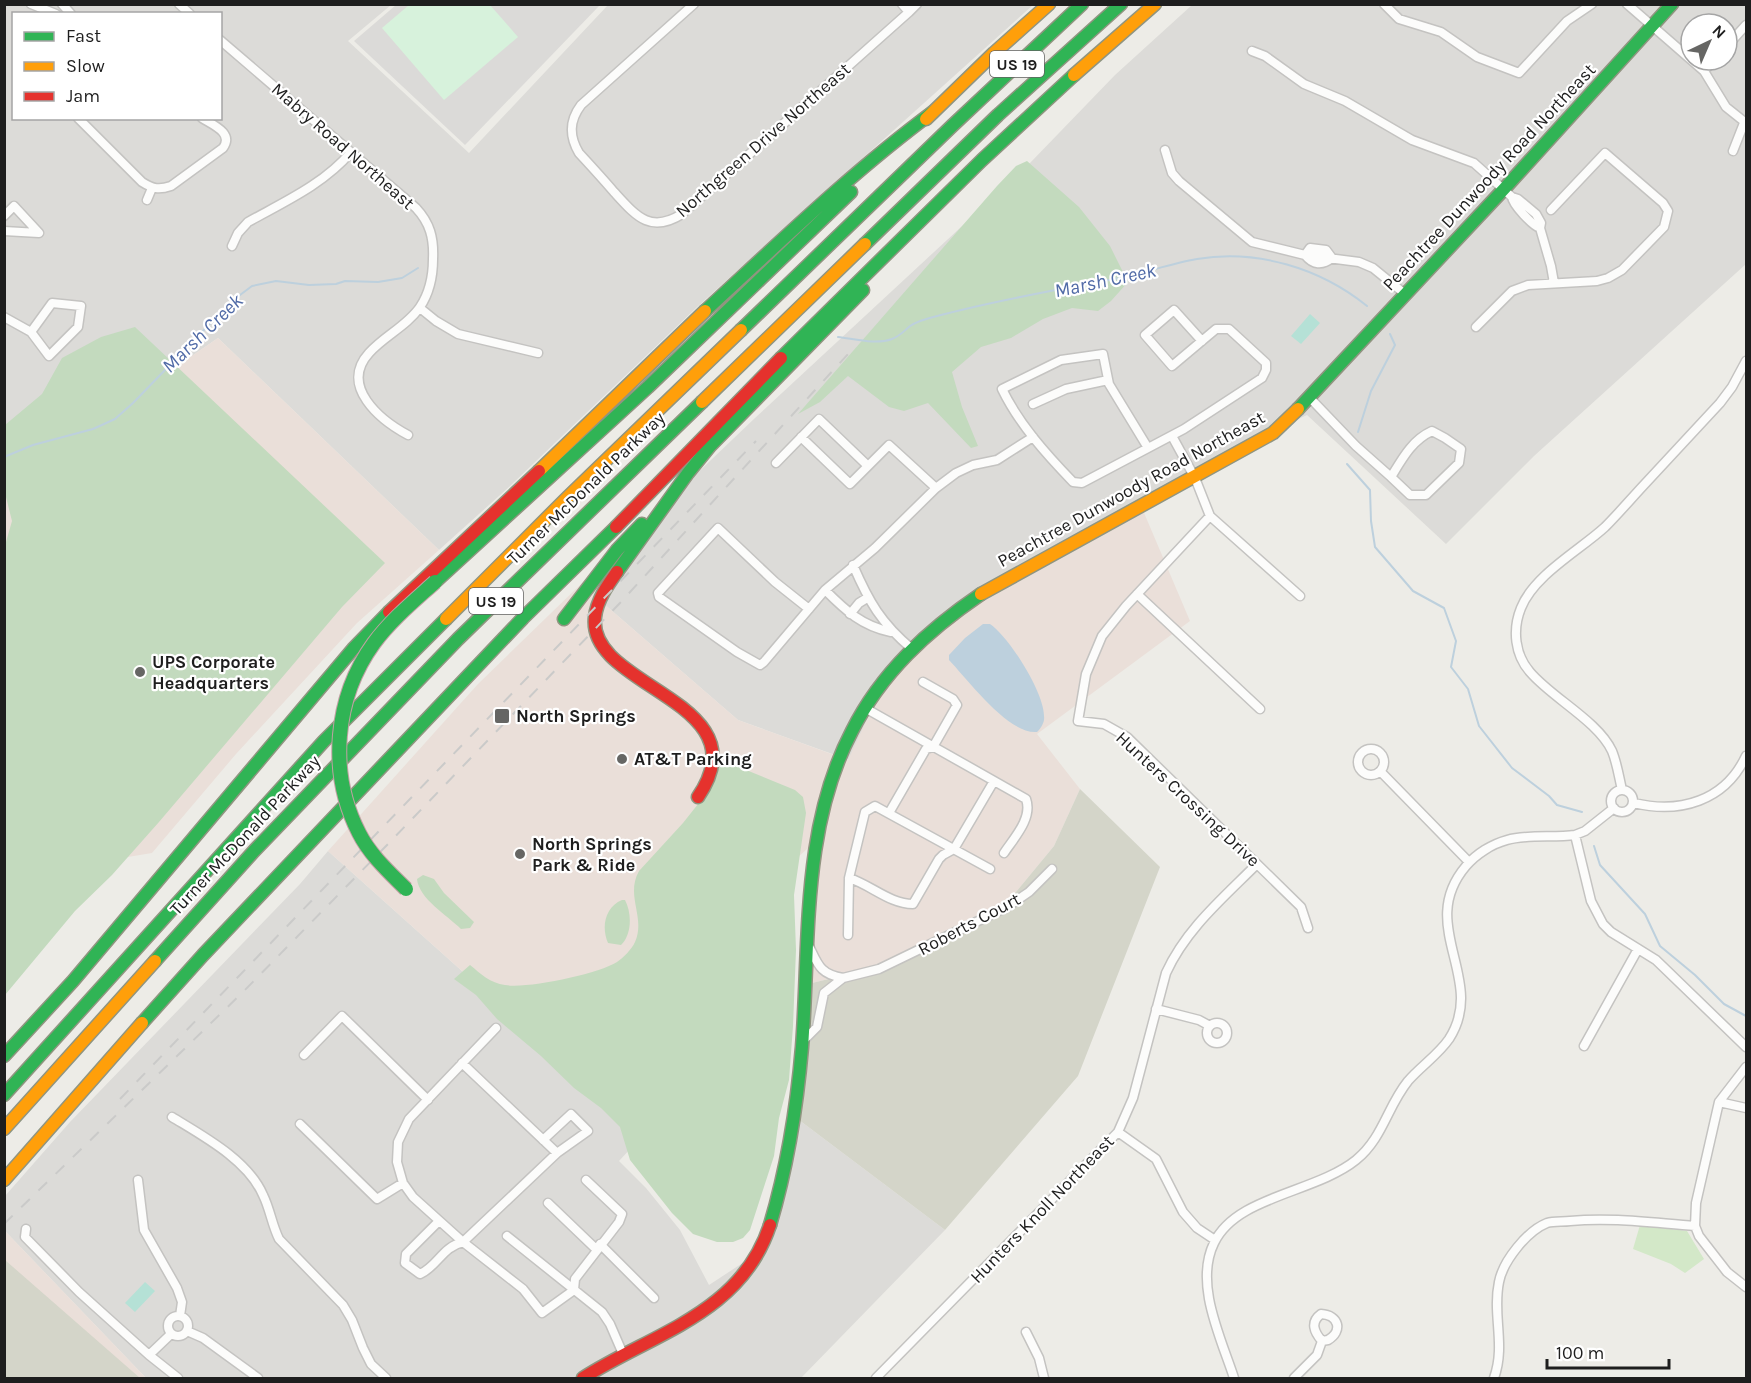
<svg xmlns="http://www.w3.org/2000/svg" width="1751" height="1383" font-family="Karla,sans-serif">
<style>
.residential{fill:#dcdbd8;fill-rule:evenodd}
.commercial{fill:#eadfd9}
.religious{fill:#dbdad8}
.construction{fill:#d4d5c9}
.grass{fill:#d3e8c8}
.forest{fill:#c3dabe}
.park{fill:#d7f2dc}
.pitch{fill:#b5e1d6}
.water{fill:#bdd0dd}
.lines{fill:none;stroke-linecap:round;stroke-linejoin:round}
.stream{stroke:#bdd0dd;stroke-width:2}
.street-casing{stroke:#c4c3c1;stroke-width:11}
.fast-casing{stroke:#909580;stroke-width:15}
.slow-casing{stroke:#909580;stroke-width:15}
.jam-casing{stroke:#909580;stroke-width:15}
.street{stroke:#fcfcfb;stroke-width:8}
.fast{stroke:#30b455;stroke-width:12}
.slow{stroke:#ff9f0a;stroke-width:12}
.jam{stroke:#e5322d;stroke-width:12}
.rail{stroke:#cacac9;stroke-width:2;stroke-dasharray:12 12;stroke-linecap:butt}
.fast-bridge-casing{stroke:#c0a1a3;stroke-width:16;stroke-linecap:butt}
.fast-bridge{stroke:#30b455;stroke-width:14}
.poi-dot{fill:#666664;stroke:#fff;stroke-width:2}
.labels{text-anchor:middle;stroke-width:4.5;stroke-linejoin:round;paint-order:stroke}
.shield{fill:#fff;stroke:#626262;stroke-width:1.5}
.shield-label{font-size:16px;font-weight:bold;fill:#1e1e1e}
.street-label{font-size:18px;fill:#1e1e1e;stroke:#fff}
.poi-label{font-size:18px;font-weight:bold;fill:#1e1e1e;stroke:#fff;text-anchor:start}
.water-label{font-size:20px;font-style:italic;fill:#516ba7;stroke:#fff}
</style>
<rect width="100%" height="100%" fill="#edece7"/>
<!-- residential -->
<path class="residential" d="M5,5H391L348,41L469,153L608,5H1033L696,308L509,487L439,550L218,338L5,485ZM14,14H220V118H14Z
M1192,5H1746V264L1534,456L1446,544L1307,415L1198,466L1112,517L888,675L849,760L738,720L581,584L755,418L1030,163L1115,75ZM1691,24H1727V60H1691Z
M328,851L644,1134L619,1161L646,1188L680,1230L709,1285L764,1249L799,1120L945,1230L801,1378H146L5,1231V1196L70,1122L300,884Z"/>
<!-- commercial -->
<path class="commercial" d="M218,338L439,550L357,623L236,754L152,853L116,859L5,839L4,485Z
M1139,501L1190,621L1037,734L1080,789L1054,846L1006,904L950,939L879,967L812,983L820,837L569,1067L328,851L478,684L581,584L738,720L848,760L888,675L948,618Z
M5,1231L146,1378H5Z"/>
<!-- religious -->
<path class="religious" d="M396,5H600L465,145L354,41Z"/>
<!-- construction -->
<path class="construction" d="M1080,789L1160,867L1078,1076L945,1230L799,1120L812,983L879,967L950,939L1006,904L1054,846Z
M5,1260L140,1378H5Z"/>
<!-- grass -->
<path class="grass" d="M1640,1225L1687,1231L1704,1259L1685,1273L1671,1264L1633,1249Z"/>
<!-- forest -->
<path class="forest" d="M1027,161L1079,207L1110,246L1128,282L1111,301L1098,311L1072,308L1043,319L1011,338L981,347L952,372L962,407L978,446L971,448L928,403L904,411L889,407L848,376L820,402L798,414L997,186L1016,166Z
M135,327L385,563L342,607L159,822L112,875L75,911L5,995L4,549L12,521L5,493V425L42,394L62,358L101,337Z
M729,763L795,790L803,797L806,813L794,895L796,950L793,1026L789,1080L779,1118L774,1156L750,1230L743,1238L733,1242H717L693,1234L672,1213L630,1160L620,1127L601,1108L574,1088L541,1056L497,1019L476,995L454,979L470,965C481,974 490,983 505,985C527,989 598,974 617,962C623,958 632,949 635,942C646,917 625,896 639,871L683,823L706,794L720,765Z
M423,875L434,879L444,893L474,922L470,928L461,929C447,915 419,899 417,879Z
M622,900H625C632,913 632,935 621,945L608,943C601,927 605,907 622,900Z"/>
<!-- park -->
<path class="park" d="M409,5H490L518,37L444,100L382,28Z"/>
<!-- pitch -->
<path class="pitch" d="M1310,314L1320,323L1301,344L1291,336Z
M145,1282L155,1291L135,1312L125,1303Z"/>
<!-- water -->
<path class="water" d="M983,624H990C1009,637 1044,692 1044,716C1045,722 1041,728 1037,732C1009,735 968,680 949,660V655L965,638Z"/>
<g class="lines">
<!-- stream -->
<path class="stream" d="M838,337C855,339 876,345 892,339C900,336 904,331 910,326C920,319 934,317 945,314C999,300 1054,290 1109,280C1139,275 1168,264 1197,259C1257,249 1320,268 1367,306
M1358,432L1371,391L1395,345L1390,334
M4,457L33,445L93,429L115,419L133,403L232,301L252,286L276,281L309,285L336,284L345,281L378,282L402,278L418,268
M1347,464L1370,490L1371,521L1375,547L1413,591L1444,608L1456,641L1451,667L1468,689L1479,726L1512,768L1549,796L1557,805L1582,812
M1594,846L1600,865L1645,914L1660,946L1695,975L1724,1004L1746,1016"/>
<!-- street casing -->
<g class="street-casing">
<path id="street" d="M31,4L56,14
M62,4L71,14
M179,4L190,14
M694,4L581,105C569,121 569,136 579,153C591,166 603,179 614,192C636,216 650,234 682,214L909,12L902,4
M1384,4L1399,19L1441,32L1477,57L1519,73L1567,21L1592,4
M1627,4L1704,71L1726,107L1746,123
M909,12L917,4
M220,40L416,208C430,223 434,238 433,259C433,276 430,292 420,307C407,326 384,336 369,353C339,386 380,420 408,435
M1727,46L1746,25
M1252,51L1265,56L1304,84L1345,101L1412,140L1474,163L1512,197L1518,199L1536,214L1541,223L1540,228L1551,266L1554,283
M1704,71L1714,60
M78,118L142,182C153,189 159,190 171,186L223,148C234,133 213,125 202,118
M1165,150L1172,173L1179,181L1252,242L1305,255L1359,262L1373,268L1405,294
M1733,151L1744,123
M1512,197C1513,205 1533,226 1540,228
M147,200L152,188
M4,216L14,206L39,233L4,231
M232,246L238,233L248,222C284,202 324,184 351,152
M1305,255L1310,248L1326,250L1332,258
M1305,255C1313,265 1322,266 1332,258
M420,308L436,321L458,334L538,353
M4,317L31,332L49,356L78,327L81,306L52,303L31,332
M1476,327L1512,291L1528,285L1597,281L1608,278L1622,270L1664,227L1668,211L1663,203L1605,153L1551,210
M1310,398L1356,446L1391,477
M1033,404L1066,389L1108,380
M1432,431L1445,438L1461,449L1459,463L1426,495H1410L1391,477C1402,459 1412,440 1432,431Z
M1172,436L1195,478L1210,516L1300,596
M801,437L850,484L868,466
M1148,448L1109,384L1103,354L1061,360L1002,389C1019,424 1046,454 1073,482L1082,483L1184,429L1262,378L1266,370V363L1229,329H1216L1172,366L1145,335L1174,310L1202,341
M776,463L819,419L868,466L889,445L936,488
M1210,516L1126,606L1102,636L1086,674L1078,721L1104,724L1127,737L1301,907L1308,928
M853,565C869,602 881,623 912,649
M825,590C846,611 862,626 891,632
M1137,594L1260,709
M809,609L775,582L718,528L658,593L659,597L737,652L760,665L764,662L825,590L875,548L936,488L956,473L973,465L997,460L1033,437
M850,614L859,603L867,598
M865,708L1026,799C1033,818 1014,838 1004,853
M1358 762a13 13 0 1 1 26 0a13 13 0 1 1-26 0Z
M1380,771L1469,862
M1611 801a11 11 0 1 1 22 0a11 11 0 1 1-22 0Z
M1622,790C1619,777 1617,763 1612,751C1598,721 1552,698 1530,672C1515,655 1512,630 1521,608C1534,575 1580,550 1605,527C1618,514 1630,500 1642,487C1668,459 1694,431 1720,403L1732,387L1746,361
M1634,803C1680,814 1725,801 1746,756
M889,813L926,749L933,747L957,705L953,699L923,682
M1575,835L1591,901L1603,924L1611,932L1656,960L1746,1047
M849,878C871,885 890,904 913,904L939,859L943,855L954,849L994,781
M848,935L849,878L865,812L875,806L990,869
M843,978L879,969L1007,907L1029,892L1052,869
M1156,1009L1199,1020L1210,1026
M1207 1033a10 10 0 1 1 20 0a10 10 0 1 1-20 0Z
M496,1028L409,1119L398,1142L397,1162L403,1183L413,1197L463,1242L523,1289L542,1313L574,1290L575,1279L619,1222L622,1214L586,1180
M802,1042L817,1027L824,993L843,978C819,974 818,964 808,944
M1584,1046L1638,949
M304,1055L342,1016L428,1100
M1746,1067L1719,1102L1696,1203L1695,1226L1699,1236L1727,1272L1746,1287
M1719,1102L1746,1108
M172,1117C203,1136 248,1160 263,1195C270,1209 272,1225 279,1239L343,1305L352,1320L363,1348L371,1364L386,1378
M300,1124L377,1199L403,1183
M1118,1132L1156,1159L1183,1212L1197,1228L1215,1240
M543,1140L571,1114L588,1131L557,1153
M138,1180L144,1230L177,1288L182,1302L180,1316
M548,1203L596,1249
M439,1221L406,1254L405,1263L420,1274C438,1266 442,1247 463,1242L557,1153L462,1063
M26,1229L25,1237L79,1292L149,1355L178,1378
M507,1236L602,1312L610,1324L623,1354
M600,1244L654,1298
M1321,1314C1339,1315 1343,1331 1328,1340L1322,1341C1314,1332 1310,1322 1321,1314Z
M168 1326a10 10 0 1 1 20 0a10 10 0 1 1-20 0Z
M187,1331L203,1338L258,1378
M1026,1332L1039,1358L1044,1378
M149,1355L171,1334
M876,1378L1118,1132L1133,1098L1166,973C1186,929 1223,898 1257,864
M1234,1378C1221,1338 1194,1284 1214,1243C1236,1196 1315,1193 1356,1160C1383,1138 1387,1107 1408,1081C1421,1066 1438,1055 1449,1039C1488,979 1415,926 1466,866C1476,854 1492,844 1507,840C1529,834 1553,838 1575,835L1585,831L1614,808
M1294,1378L1317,1355L1322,1341
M1494,1378C1506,1345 1492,1315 1499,1282C1503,1261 1527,1231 1547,1223C1554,1221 1563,1222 1570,1221C1612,1217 1653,1223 1695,1226"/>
</g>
<!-- fast casing -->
<g class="fast-casing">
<path id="fast" d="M865,244L998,115L1121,4
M705,311C779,243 852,172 933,112
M741,330L953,125L1082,4
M781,358L982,160L1074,75
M1298,409L1504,189L1672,4
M617,572L688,473L710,446L863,290
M435,582L648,387L851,192
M564,619L617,550L642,524
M155,961L254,851L458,639L702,402
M142,1023L203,955L523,618L616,527
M4,1056L73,981L353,649L389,612
M4,1095L324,741L446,619
M770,1225C787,1168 797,1106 802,1047C810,942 801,828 852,731C881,673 928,630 981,594"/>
</g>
<!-- slow casing -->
<g class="slow-casing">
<path id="slow" d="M1074,75L1155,4
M926,119L994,53L1049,4
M702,402L865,244
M539,471L705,311
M981,594L1273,433L1298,409
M446,619L568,497L741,330
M4,1129L155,961
M4,1180L142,1023"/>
</g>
<!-- jam casing -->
<g class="jam-casing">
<path id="jam" d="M616,527L781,358
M617,572C607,586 597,600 595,617C586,688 764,700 698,797
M389,612L539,471
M583,1378C653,1333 741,1314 770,1225"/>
</g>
<!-- street -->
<use href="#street" class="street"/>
<!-- fast -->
<use href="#fast" class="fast"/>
<!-- slow -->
<use href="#slow" class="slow"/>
<!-- jam -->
<use href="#jam" class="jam"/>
<!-- rail -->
<path class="rail" d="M120,1099L756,441
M4,1224L243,992L388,844L620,603L849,353"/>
<!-- fast-bridge casing -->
<g class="fast-bridge-casing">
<path id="fast-bridge" d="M406,889C389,872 370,855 359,833C328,773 334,698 374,643C391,620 414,601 435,582"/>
</g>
<!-- fast-bridge -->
<use href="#fast-bridge" class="fast-bridge"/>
</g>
<!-- markers -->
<g class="poi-dot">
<circle cx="140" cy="672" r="6"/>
<rect x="494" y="708" width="16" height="16" rx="3"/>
<circle cx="622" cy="759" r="6"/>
<circle cx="520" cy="854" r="6"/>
</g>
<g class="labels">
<!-- shield labels -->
<g class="shield">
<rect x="990" y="51" width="54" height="26" rx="4.5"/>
<rect x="469" y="588" width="54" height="26" rx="4.5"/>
</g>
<g class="shield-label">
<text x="1017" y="70">US 19</text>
<text x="496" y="607">US 19</text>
</g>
<!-- street labels -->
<g class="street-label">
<text transform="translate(763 140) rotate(-41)" y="6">Northgreen Drive Northeast</text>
<text transform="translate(343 146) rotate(41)" y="6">Mabry Road Northeast</text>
<text transform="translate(1489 177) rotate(-47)" y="6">Peachtree Dunwoody Road Northeast</text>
<text transform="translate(586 488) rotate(-44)" y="6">Turner McDonald Parkway</text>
<text transform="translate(1131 489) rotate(-29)" y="6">Peachtree Dunwoody Road Northeast</text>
<text transform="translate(1188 799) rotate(43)" y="6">Hunters Crossing Drive</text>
<text transform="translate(245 835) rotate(-47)" y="6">Turner McDonald Parkway</text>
<text transform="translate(969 924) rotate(-28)" y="6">Roberts Court</text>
<text transform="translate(1042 1209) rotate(-46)" y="6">Hunters Knoll Northeast</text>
</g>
<!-- poi labels -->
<g class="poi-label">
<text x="152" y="668">UPS Corporate<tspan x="152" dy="21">Headquarters</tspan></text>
<text x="516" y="722">North Springs</text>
<text x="634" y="765">AT&amp;T Parking</text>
<text x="532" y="850">North Springs<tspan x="532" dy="21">Park &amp; Ride</tspan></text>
</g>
<!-- water labels -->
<g class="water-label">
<text transform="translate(1105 280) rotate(-12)" y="7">Marsh Creek</text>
<text transform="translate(202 333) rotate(-44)" y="7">Marsh Creek</text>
</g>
</g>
<!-- border -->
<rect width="1751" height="1383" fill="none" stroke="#1e1e1e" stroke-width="12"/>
<!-- legend -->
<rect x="12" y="12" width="210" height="108" fill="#ffffff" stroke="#a5a5a5" stroke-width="1.5"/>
<rect x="24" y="32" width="30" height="9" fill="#30b455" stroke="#a5a5a5" stroke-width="1.5"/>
<text x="66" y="42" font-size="18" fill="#1e1e1e">Fast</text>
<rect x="24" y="62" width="30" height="9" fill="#ff9f0a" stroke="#a5a5a5" stroke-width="1.5"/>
<text x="66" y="72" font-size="18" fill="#1e1e1e">Slow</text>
<rect x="24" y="92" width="30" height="9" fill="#e5322d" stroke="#a5a5a5" stroke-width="1.5"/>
<text x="66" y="102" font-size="18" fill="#1e1e1e">Jam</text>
<!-- north arrow -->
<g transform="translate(1709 42) rotate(44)"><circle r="28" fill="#ffffff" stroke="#a5a5a5" stroke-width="1.5"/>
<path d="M0-4.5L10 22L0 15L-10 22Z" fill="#666664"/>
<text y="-9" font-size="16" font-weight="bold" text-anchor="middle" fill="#1e1e1e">N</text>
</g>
<!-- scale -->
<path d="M1547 1359v9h122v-9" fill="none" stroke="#1e1e1e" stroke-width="3"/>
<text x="1556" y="1359" font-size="18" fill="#1e1e1e" stroke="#ffffff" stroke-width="4.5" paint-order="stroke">100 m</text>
</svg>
